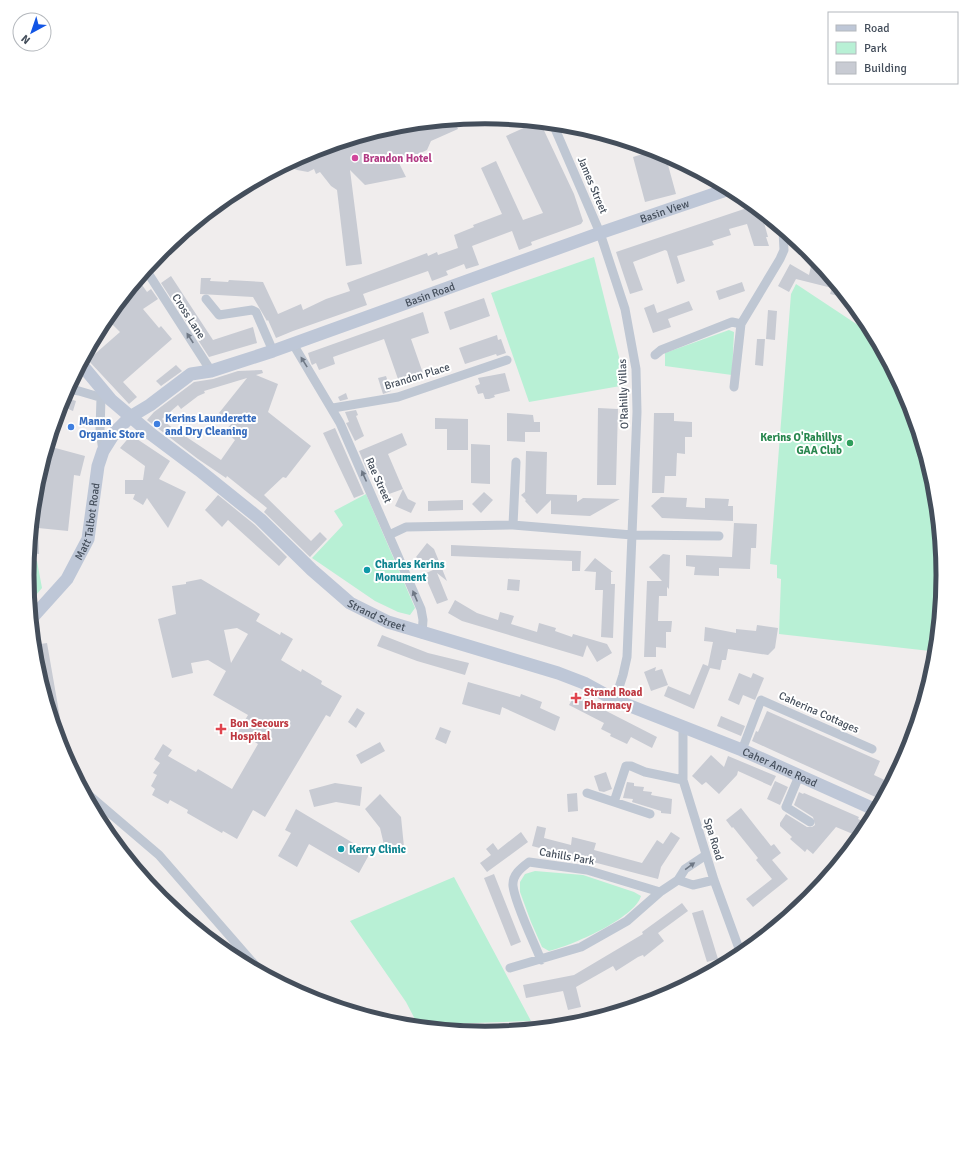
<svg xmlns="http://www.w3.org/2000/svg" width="970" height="1150" font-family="Signika,sans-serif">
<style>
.green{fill:#b8f0d5}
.building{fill:#c8cbd3;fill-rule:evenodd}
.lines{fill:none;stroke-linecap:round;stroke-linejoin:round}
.street{stroke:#bfc7d3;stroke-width:9}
.secondary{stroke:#bec7d7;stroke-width:13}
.oneway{fill:#6f7885}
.hotel-dot{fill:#d1479c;stroke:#fff;stroke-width:1.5}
.shop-dot{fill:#3f7fe0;stroke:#fff;stroke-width:1.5}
.leisure-dot{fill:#2e9e5b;stroke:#fff;stroke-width:1.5}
.culture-dot{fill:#0f9aa8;stroke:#fff;stroke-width:1.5}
.health-dot{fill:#e0444e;stroke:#fff;stroke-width:1.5}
.labels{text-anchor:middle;stroke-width:4;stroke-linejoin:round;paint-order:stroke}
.hotel-label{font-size:11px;font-weight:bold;fill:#b23c85;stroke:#fff;text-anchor:start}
.street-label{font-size:11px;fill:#444e5b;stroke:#fff}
.shop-label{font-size:11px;font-weight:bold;fill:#366cbe;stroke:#fff;text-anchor:start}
.leisure-label{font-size:11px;font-weight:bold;fill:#27864d;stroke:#fff;text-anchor:end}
.culture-label{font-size:11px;font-weight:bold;fill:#0d838f;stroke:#fff;text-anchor:start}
.health-label{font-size:11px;font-weight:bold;fill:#be3a42;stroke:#fff;text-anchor:start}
.rim{fill:none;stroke:#444e5b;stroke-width:5}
</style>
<rect width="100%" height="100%" fill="#f0eded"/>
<!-- green -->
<path class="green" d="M594,257L626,385L529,402L491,293Z
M796,284L873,335L908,400L934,486L940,545L937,605L930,651L779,634L781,579L777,578V565L770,564L791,294Z
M729,330L734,332L732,375L665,366V353Z
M366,494L415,608L410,615L398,612L375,601L312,558L343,525L334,511Z
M29,559L37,561L42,588L30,602L27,575Z
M535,871L583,875L634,892L641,896C635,918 571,946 549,951L542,947L531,922L520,892V882L525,874Z
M454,877L531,1021L418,1025L406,1002L350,921Z"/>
<!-- building -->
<path class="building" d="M454,120L458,129L431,141L427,150L399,163L406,177L365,185L350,170L362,264L346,266L337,190L331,186L320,172L316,174L314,169L308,172L297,170L286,165L310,152L396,126Z
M526,121L540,122L574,194L583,221L581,224L531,242L532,245L519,250L512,231L472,246L479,265L466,269L464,264L446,271L448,275L432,281L428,271L363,294L367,305L293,331L276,338L268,320L267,321L253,297L200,294L201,278H211L210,281L228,282L229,280L263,282L278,314L301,304L303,310L326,299L350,291L347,283L427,253L428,256L437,252L438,255L458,248L454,235L474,227L473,225L502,214L481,168L496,161L523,220L543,213L506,136L528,126Z
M655,150L665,154L676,194L645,202L633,157Z
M753,206L767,217L763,219L768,237H766L769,246H754L747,224L729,229L731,235L712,241L714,245L677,256L685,281L677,284L667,251L665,250L633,262L643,290L630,294L616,252Z
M813,257L833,281L848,298L830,294L832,288L796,279L789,292L778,286L790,264L809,275Z
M171,276L213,340L253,327L257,343L209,357L161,283Z
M138,279L147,292L151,289L158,299L143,309L159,328L161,326L172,339L123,382L137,397L129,404L88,360L120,332L106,318Z
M742,282L745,291L719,300L716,291Z
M484,298L490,316L450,330L444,312Z
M689,301L693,310L668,319L671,327L653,333L644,308L654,304L657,313Z
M768,310L777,311L775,340L766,339Z
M423,312L429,333L411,339L425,379L412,383L409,375L398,379L384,339L333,357L335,364L319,370L316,363L312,365L311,363L308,353Z
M497,335L498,340L501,339L506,353L497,356L496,354L465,364L459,348Z
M757,339H765L763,366L755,365Z
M176,365L182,371L161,386L156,381Z
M262,370L263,373L256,375L278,384L268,412L311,446L286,478L283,477L264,495L311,541L320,532L327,539L310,557L264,512L267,508L227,476L226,478L198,459L147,420L154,412L194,382L213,379L238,371ZM247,378L219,413L232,423L225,431L235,440L221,460L170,426L162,419L178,405L181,409L198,396L205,393L204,391Z
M505,373L510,391L494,395L495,397L489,399H485L483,393L478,394L475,386L480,384L478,378Z
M386,376L391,391L383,394L378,378Z
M346,393L348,399L340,401L338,397Z
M64,397L76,401L73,411L61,406Z
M598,408L618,409L616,485H597Z
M356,410L358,415L356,416L364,436L355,441L346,423L349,422L345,412Z
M507,413L533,415L534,422H540V432H525V442L507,441Z
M654,413H674V421L692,422V437H685V454L677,453L676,476H665L664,493H652Z
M435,418L468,419V450H447V429H435Z
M335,428L364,494L354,498L323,433Z
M402,433L407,445L388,454L403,489L389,494L379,471L369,475L359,451Z
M131,435L170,461L159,479L186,492L168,528L147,498L143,505L133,499L135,494H125V480H143L145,466L120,448Z
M471,444L490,445V484L471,483Z
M48,446L85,456L80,476L74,475L68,531L38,528L39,554L29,553L36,485Z
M526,451L547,452L546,494L577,495V502L583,498L620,499L590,516L551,514V500L537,514L525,501L526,500L521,495L525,492Z
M403,489L408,499L416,503L411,513L395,506Z
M484,492L493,500L481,513L472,504Z
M218,495L255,525L287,557L279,566L228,520L222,527L205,510Z
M661,497L687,498L686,507L705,508V498L729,499L728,506H733V521L662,518L651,506Z
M463,500V510L428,511V501Z
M734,523L757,524L756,548H751L750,569L719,568V576L694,575L695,567L686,566V555L732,557Z
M427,543L434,549L447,581L437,573L448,600L437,604L424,574L433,570L416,557Z
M451,545L581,551L580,571H572V561L451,556Z
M663,554L670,555L669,589L667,587V596H659L658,621H672L671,632H666V648L656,647V657H644L647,581H662L649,567Z
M595,558L613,572H611V584H615L613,638L601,637L603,590H595L596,572L584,571Z
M201,579L260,614L256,621L280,635L281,632L293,639L281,660L301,672L302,669L322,681L321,684L342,696L330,717L326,715L265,817L253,810L237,839L223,831L222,833L187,813L188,810L170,800L168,804L152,795L155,789L151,786L157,775L153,773L160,763L154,759L163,744L172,750L168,756L196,772L198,769L232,789L258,744L238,732L248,715L213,695L226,671L208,660L191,663L193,673L172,678L158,619L176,614L172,586L186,584V582ZM237,628L248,634L231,663L224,630Z
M508,579L520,580L519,591L507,590Z
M455,600L477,613L498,620L500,612L514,616L511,624L537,632L539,623L556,628L555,631L572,637L573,634L607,644L612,653L597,662L587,645L583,657L462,621L448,613Z
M757,625L778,628L775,648L768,655L728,649L726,660H722L720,670L710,668L694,709L664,696L668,686L690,695L703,664L708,666L713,642L704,641L705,627L736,633V629L756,631Z
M382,635L428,653L469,663L465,675L417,661L377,646Z
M47,643L63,735L58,736L36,664L34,645Z
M656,667L655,671L662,669L668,685L651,691L644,672Z
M739,673L751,678L753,673L764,678L755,700L743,695L739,705L728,700Z
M468,682L520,697L521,694L542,702L540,708L560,717L555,731L502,707L500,715L462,704Z
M575,695L657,737L652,748L631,737L627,744L610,736L611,734L601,729L604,723L569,705Z
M357,708L365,713L356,728L348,722Z
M767,711L880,761L874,775L891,783L882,800L752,741L756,731L758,732Z
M721,716L745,726L741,736L717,726Z
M440,727L451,731L446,744L435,739Z
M380,742L385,751L361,764L356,755Z
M711,755L724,767L728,756L776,776L771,786L738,771L737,775L719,794L706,782L702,785L692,776Z
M606,772L612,789L604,792L599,791L594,776Z
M775,781L788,787L780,805L767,799Z
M627,782L634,783V786L644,787L643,791L652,792L651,795L672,799L671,814L661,813V811L632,802L633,799L623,798Z
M335,783L362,787L360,806L336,802L314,807L309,790Z
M799,792L803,794L804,793L859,817L858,819L869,824L860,837L836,827L813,854L807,849L805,852L790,839L792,837L780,826V823L786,814L807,827H812L815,825L813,817L794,805Z
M577,793L578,811L568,812L567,794Z
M380,794L401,817L404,847L385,849L380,828L365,809Z
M741,808L771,846L774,844L781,853L772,860L788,879L753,907L746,899L772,879L756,860L758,858L733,827L732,828L726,820Z
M296,809L370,853L359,873L309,844L297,867L278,856L291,833L285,830Z
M537,826L546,828L544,838L571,845L572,837L596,843L594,850L642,863L657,840L663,844L671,832L680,838L661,867L658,879L532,846Z
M521,832L528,842L487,872L480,863L491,855L486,849L493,843L498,850Z
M494,874L521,942L511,946L484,878Z
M682,903L688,911L658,933L664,941L644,957L643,955L638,957L616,971L613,966L576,987L581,1007L568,1010L563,991L526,998L523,985L574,975L643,934L642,932Z
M703,910L718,959L707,962L692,913Z"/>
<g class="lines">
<!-- street -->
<path class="street" d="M553,124L600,233L625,309L636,369L637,412L627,657L623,675L615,700
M142,274L148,273L211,371
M206,299L219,315L252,310L256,312L273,351
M293,344L340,423L421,609L423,620L422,634
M655,355L661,350L732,322L741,324
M734,387L741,324L780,259L784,250L783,230
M67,389L79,391L106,399
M101,398L100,430L103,451
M333,408L398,397L507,360
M513,525L516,462
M389,535L406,527L513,525L632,535L719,536
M934,655H935
M683,728V780L714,880L741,954
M742,750L761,700L872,749
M799,776L786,807L810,822
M84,791L159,855L261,972
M587,793L650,814
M614,802L626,766H631L645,772L683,780
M678,880L693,885L714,880
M541,960C534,942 515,904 513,886C512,875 521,868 529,862L587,870L660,892L678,880L685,869L706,855
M510,968L581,947L627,921L660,892"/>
<!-- secondary -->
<g class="secondary">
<path id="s1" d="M81,364L111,400L151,434L199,470L260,519L312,570L350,603L388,622L558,673L584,683L615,700L742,750L876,810"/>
<path id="s2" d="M31,619L67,579L88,539L98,466L103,451L115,432L130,417L150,405L191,374L211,371L273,351L600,233L729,189"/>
</g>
</g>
<!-- one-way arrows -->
<defs><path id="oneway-solid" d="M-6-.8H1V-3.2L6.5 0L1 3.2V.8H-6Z"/></defs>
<g class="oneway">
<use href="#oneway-solid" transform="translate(190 338) rotate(-123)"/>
<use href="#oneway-solid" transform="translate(304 362) rotate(-122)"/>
<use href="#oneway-solid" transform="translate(364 476) rotate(-114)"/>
<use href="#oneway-solid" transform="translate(415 596) rotate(-113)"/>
<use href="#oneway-solid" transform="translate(690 866) rotate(-36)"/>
</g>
<!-- markers -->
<circle class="hotel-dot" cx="355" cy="158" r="4"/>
<g class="shop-dot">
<circle cx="157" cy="424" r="4"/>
<circle cx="71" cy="427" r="4"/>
</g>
<circle class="leisure-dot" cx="850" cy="443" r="4"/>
<g class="culture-dot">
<circle cx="367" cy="570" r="4"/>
<circle cx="341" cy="849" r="4"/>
</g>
<g class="health-dot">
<path d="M574 692h4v4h4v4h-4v4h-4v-4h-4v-4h4z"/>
<path d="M219 723h4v4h4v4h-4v4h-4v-4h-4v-4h4z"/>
</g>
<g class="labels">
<!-- hotel labels -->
<g class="hotel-label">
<text x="363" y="162">Brandon Hotel</text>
</g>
<!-- street labels -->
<g class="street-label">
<text transform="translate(593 185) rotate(67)" y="4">James Street</text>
<text dy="4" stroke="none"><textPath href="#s2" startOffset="808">Basin View</textPath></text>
<text dy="4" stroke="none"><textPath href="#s2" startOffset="559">Basin Road</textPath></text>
<text transform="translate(189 316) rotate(57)" y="4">Cross Lane</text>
<text transform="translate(417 376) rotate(-17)" y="4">Brandon Place</text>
<text transform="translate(623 394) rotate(-92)" y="4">O'Rahilly Villas</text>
<text transform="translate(379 480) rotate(66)" y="4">Rae Street</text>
<text dy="4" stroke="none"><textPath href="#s2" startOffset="116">Matt Talbot Road</textPath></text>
<text dy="4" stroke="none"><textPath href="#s1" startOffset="390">Strand Street</textPath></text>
<text transform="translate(819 712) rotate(24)" y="4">Caherina Cottages</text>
<text dy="4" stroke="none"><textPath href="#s1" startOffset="822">Caher Anne Road</textPath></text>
<text transform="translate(714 839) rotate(73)" y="4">Spa Road</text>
<text transform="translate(567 856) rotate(10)" y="4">Cahills Park</text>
</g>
<!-- shop labels -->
<g class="shop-label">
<text x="165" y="422">Kerins Launderette<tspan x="165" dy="13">and Dry Cleaning</tspan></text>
<text x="79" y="425">Manna<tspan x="79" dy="13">Organic Store</tspan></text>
</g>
<!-- leisure labels -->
<g class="leisure-label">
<text x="842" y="441">Kerins O'Rahillys<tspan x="842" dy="13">GAA Club</tspan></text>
</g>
<!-- culture labels -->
<g class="culture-label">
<text x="375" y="568">Charles Kerins<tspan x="375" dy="13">Monument</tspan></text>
<text x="349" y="853">Kerry Clinic</text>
</g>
<!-- health labels -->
<g class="health-label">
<text x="584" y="696">Strand Road<tspan x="584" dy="13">Pharmacy</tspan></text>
<text x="230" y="727">Bon Secours<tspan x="230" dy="13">Hospital</tspan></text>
</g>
</g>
<!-- crop -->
<path d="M0 0H970V1150H0ZM34 575a451 451 0 1 1 902 0a451 451 0 1 1-902 0Z" fill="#fff" fill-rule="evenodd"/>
<path class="rim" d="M34 575a451 451 0 1 1 902 0a451 451 0 1 1-902 0Z"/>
<!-- legend -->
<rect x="828" y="12" width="130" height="72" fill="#ffffff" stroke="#b4b8bd"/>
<rect x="836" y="25" width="20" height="6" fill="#bec7d7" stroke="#b4b8bd"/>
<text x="864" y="32" font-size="12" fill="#444e5b">Road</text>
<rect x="836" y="42" width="20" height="12" fill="#b8f0d5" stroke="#b4b8bd"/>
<text x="864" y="52" font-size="12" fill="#444e5b">Park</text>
<rect x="836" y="62" width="20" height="12" fill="#c8cbd3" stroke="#b4b8bd"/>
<text x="864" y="72" font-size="12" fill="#444e5b">Building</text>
<!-- north arrow -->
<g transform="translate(32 32) rotate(220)"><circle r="19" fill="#ffffff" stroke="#b4b8bd"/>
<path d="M0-3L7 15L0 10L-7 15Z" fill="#1255e5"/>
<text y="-6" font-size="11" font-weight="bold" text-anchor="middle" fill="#444e5b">N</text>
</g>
</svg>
